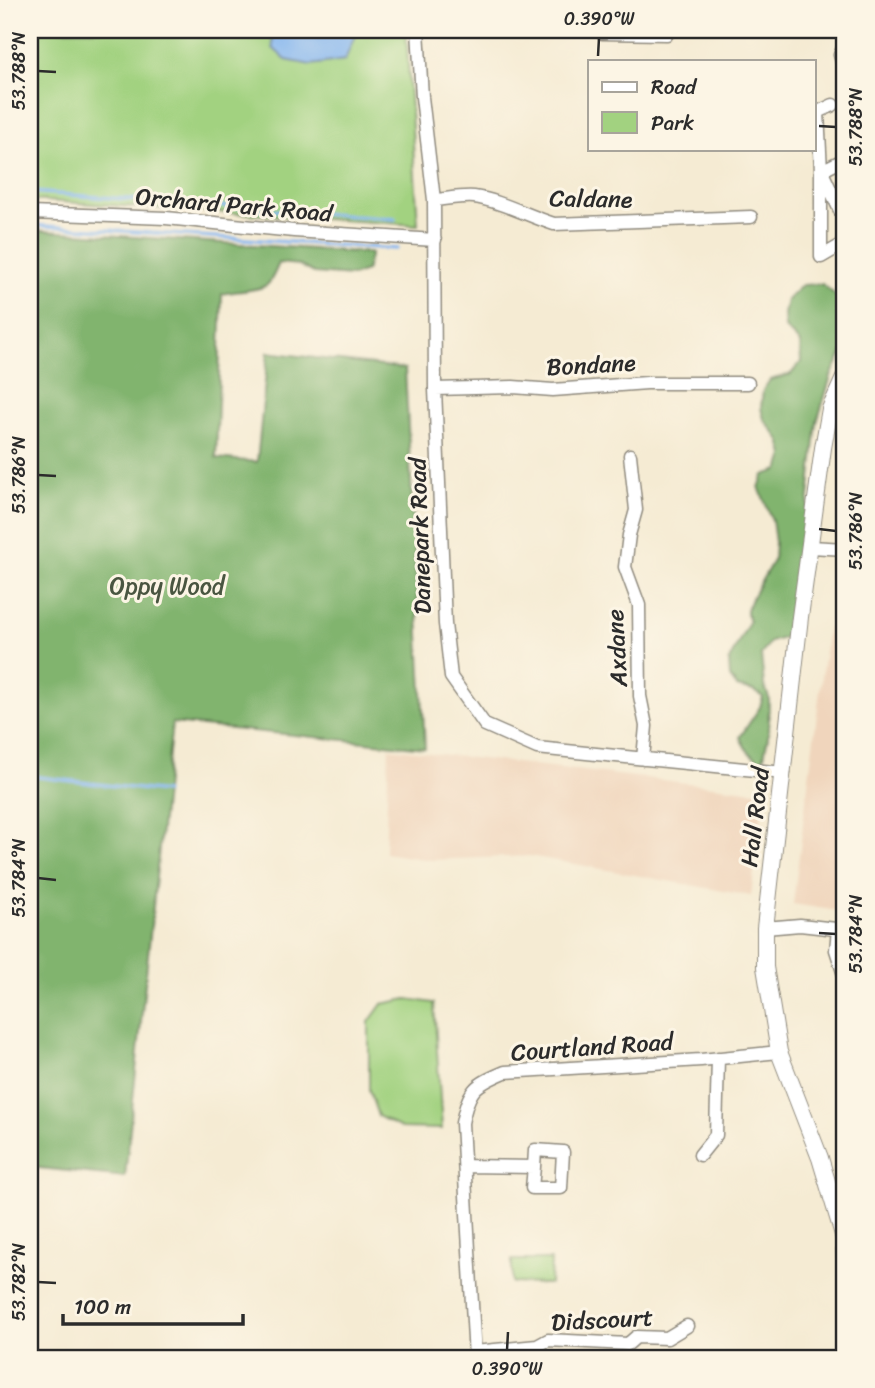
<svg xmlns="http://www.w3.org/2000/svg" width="875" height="1388" font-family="Sriracha,sans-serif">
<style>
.built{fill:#f0d5bc}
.green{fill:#a2d280;stroke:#667e56;stroke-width:2}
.forest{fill:#81b46e;stroke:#56704c;stroke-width:2}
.water{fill:#84b6f0;stroke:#58708e;stroke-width:2}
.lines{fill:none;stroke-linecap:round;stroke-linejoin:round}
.stream{stroke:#84b6f0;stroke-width:3.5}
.minor-casing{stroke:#908b7f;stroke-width:15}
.tertiary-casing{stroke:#908b7f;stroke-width:18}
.minor{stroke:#fff;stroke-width:12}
.tertiary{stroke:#fff;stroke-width:16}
.ticks{fill:none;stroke:#2b2b2b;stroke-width:2.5}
.labels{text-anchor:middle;stroke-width:6;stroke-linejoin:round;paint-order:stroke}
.street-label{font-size:24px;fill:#2b2b2b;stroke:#fcf5e5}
.park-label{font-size:24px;fill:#495540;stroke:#fcf5e5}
.neatline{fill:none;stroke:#2b2b2b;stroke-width:2.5}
.ticks-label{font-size:18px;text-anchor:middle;fill:#2b2b2b}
</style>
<rect width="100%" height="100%" fill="#fcf5e5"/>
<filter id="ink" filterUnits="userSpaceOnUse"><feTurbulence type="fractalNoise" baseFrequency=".0143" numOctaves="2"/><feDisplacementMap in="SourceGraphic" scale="14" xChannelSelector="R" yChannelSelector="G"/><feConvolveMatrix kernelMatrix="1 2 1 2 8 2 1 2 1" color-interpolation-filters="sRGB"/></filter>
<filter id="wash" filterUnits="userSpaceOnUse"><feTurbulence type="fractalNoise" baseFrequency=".00686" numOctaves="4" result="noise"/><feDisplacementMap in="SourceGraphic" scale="28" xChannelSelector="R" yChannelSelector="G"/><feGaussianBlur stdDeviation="1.57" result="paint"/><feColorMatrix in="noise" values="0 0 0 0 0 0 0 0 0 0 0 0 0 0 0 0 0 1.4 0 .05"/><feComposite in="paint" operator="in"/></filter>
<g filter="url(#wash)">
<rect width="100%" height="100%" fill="#f5ebd3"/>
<!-- built -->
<path class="built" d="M828,627L845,632V912L793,904Z
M389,748L764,792L751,896L530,856L430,860L385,853Z"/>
<!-- green -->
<path class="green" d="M30,30H406L418,225L30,200Z
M407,999L434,1003L442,1129L401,1128L378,1116L369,1090V1022L382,1004Z
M512,1260H551L550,1284L512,1283Z"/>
<!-- forest -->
<path class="forest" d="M30,230L371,253L366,271L352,276L314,273L299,265L279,263C276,270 273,278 268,284C261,291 233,291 222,294L216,458L257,462L268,352L405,369L425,748L172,723L125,1177L30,1167Z
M822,284L845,303V348L831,376L817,422L805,534L790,636L770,642L761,655L764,685L769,698L768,737L763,761C751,757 745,749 740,737L760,707L763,697L754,691L737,687L730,677L729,661L749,622L746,610L751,599L774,559L775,542L772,520L759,487L764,475L779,470L784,455L780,440L764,419L761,408L763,390L770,380L791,374L801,362L800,343L785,328L784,314L787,300L802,285Z"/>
<!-- water -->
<path class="water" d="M272,30H357L345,60L311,65L286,60L273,48Z"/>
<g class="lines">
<!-- stream -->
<path class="stream" d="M30,192L395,219
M30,225L397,249
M30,776L165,792"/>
</g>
</g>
<g filter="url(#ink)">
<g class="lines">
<!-- minor casing -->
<g class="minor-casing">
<path id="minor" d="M418,30L422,97L434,200L435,389L445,624L451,677L485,725L537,748L784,773
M598,30L602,33L667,34
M845,44L840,55L845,72
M833,105L818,112L821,171L845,159
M821,171V257L845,243
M823,174L845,221
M434,200C447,199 461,196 474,197C499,200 528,216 554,224L751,217
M30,213L166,218L294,231L435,240
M435,389L513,387L553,390L647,383H748
M830,409L845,415
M630,455L636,510L629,535L625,567L639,605L640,696L646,726L643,759
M811,547L845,549
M765,928L800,925L845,930
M838,929L836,950L845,978
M700,1155L716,1135L718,1058
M465,1166L534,1167L535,1150L563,1152L561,1188H532L534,1167
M474,1352L537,1346L548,1340L628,1344L636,1337L667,1338L687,1326
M475,1358L462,1123C469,1089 474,1085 505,1072L701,1060L779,1052"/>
</g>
<!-- tertiary casing -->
<g class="tertiary-casing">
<path id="tertiary" d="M845,376L830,409L823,448L800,617L765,928V967L779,1052L820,1158L844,1238L845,1258"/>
</g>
<!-- minor -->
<use href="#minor" class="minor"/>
<!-- tertiary -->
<use href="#tertiary" class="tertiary"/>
</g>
</g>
<!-- ticks -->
<path class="ticks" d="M598,56L599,38M38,71L56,72M819,126L836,127M38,475L56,476M819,529L836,531M38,878L56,880M819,933L836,934M38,1282L56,1283M507,1350L508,1332"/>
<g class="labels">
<!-- street labels -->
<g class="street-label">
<text transform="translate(591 199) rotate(1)" y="8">Caldane</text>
<text transform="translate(234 205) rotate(5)" y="8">Orchard Park Road</text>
<text transform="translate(591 365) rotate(-3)" y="8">Bondane</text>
<text transform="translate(420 536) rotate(-92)" y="8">Danepark Road</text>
<text transform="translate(617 648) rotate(-93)" y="8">Axdane</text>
<text transform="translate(755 817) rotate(-83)" y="8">Hall Road</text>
<text transform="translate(592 1047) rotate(-4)" y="8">Courtland Road</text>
<text transform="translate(602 1320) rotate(-3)" y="8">Didscourt</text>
</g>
<!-- park labels -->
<g class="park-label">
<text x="167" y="594">Oppy Wood</text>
</g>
</g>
<!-- margin -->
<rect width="875" height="1388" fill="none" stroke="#fcf5e5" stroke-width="77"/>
<!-- legend -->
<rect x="588" y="60" width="228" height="91" fill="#fcf5e5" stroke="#a8a49b" stroke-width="2"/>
<rect x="602" y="82" width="35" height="10" fill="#ffffff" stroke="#a8a49b" stroke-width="2"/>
<text x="651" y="94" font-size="21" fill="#2b2b2b">Road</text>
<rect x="602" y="112" width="35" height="21" fill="#a2d280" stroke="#a8a49b" stroke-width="2"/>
<text x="651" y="130" font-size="21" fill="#2b2b2b">Park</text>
<!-- scale -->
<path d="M63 1314v10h180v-10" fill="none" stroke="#2b2b2b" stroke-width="3.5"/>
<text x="74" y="1314" font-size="21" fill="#2b2b2b" stroke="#fcf5e5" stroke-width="5" paint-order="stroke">100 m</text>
<rect x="38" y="38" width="798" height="1312" class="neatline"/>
<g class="ticks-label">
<text x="599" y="25">0.390°W</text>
<text transform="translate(19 71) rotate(-90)" y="6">53.788°N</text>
<text transform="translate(856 127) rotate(-90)" y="6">53.788°N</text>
<text transform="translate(19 475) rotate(-90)" y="6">53.786°N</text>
<text transform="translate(856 531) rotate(-90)" y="6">53.786°N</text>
<text transform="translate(19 878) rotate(-90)" y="6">53.784°N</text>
<text transform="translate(856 934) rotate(-90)" y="6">53.784°N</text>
<text transform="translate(19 1282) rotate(-90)" y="6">53.782°N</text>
<text x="507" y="1375">0.390°W</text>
</g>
</svg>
